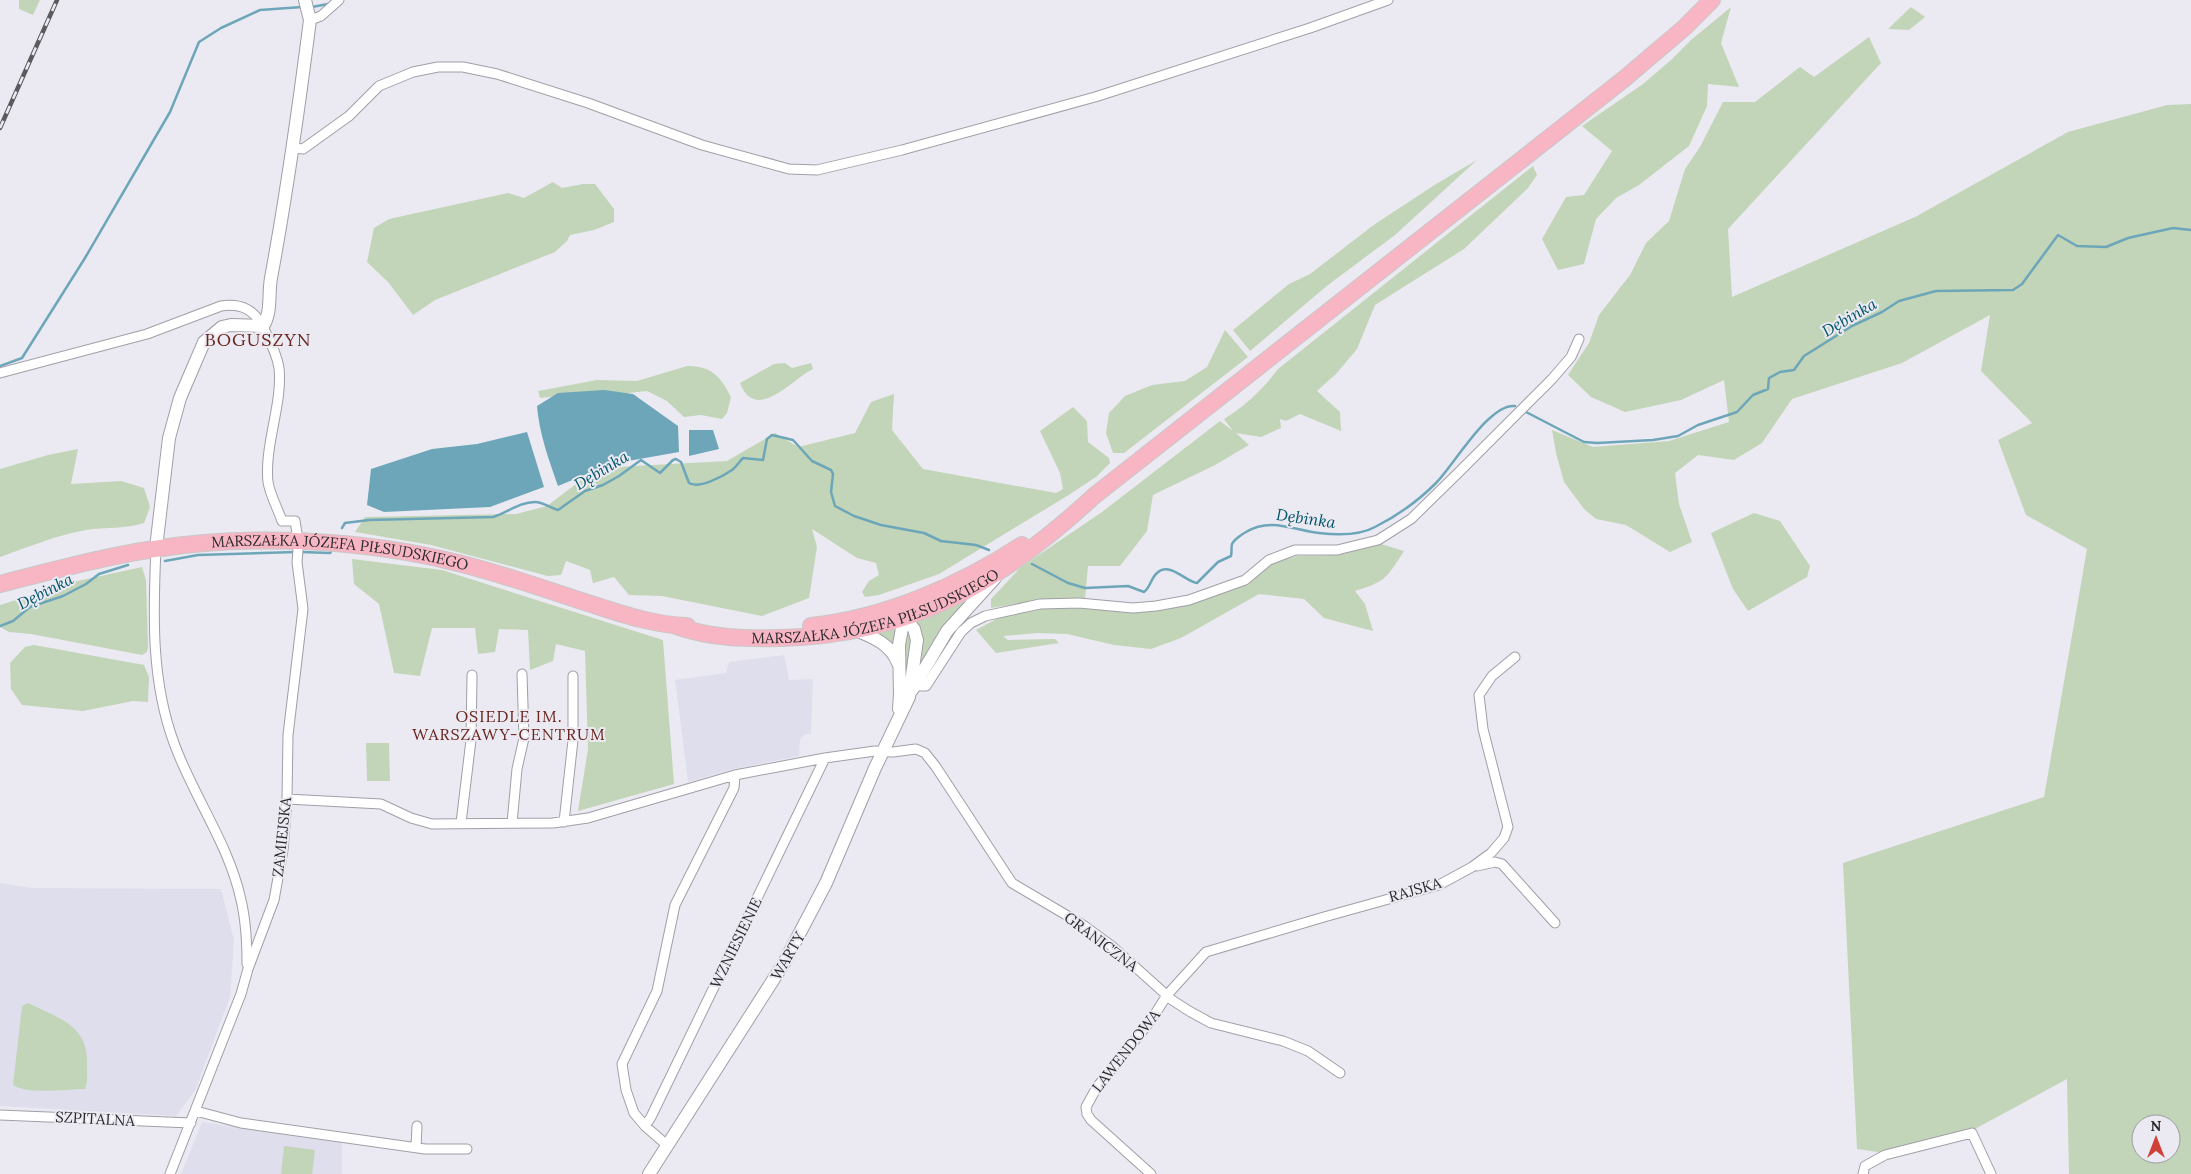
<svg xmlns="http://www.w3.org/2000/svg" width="2191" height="1174" font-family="Lora,serif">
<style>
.built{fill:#dfdeed}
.green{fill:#c2d5b8;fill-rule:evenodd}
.water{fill:#6da6b9}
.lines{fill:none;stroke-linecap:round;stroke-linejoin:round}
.stream{stroke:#6da6b9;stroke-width:2.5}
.street-casing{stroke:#a09fa7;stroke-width:11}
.secondary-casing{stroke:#a09fa7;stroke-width:14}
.highway-casing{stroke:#c8c8c8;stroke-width:18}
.street{stroke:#fff;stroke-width:9}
.secondary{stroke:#fff;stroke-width:12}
.highway{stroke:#f8b6c5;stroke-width:16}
.rail-casing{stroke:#5b5b5f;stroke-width:4.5}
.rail{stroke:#ebeaf2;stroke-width:2.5;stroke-dasharray:8;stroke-linecap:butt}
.labels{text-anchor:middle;stroke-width:4;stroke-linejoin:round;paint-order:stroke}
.street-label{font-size:15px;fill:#2a2a2d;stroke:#ebeaf2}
.water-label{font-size:16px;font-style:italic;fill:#005569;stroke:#ebeaf2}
.neighbourhood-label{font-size:16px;letter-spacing:1px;fill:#69251e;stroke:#ebeaf2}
.quarter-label{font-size:18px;letter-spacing:1px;fill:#69251e;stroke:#ebeaf2}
</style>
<rect width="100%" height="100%" fill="#ebeaf2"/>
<!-- built -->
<path class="built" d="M784,655L789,680L813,679L811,734H805L800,739L799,756L733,769L688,782L675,680L726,673L729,662Z
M0,883L32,888L221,889L234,940L230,997L195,1091L176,1116L0,1106Z
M202,1122L342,1141V1174H181Z"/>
<!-- green -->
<path class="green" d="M19,0H40L33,15L19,9Z
M1731,7L1721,43L1739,87L1708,84L1707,106L1689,146L1639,185L1616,198L1596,219L1584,264L1558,270L1542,239L1566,197L1584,195L1612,151L1582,126L1643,84L1671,60L1691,40Z
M1911,7L1925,17L1909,30L1888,29Z
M1869,37L1881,63L1728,229L1732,297L1915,217L2068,132L2167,105L2191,104V1174H2069L2067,1079L1973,1130L1885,1153L1857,1149L1843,863L2044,797L2087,549L2026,515L1998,440L2032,423L1981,371L1990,315L1902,363L1792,399L1762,443L1734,460L1698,455L1675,473L1679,504L1692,542L1670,552L1626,525L1596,519L1584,509L1564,482L1556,453L1552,430L1593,447L1669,441L1729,422L1724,380L1681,400L1625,412L1591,397L1568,375L1589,343L1599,315L1630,275L1646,243L1669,221L1685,169L1700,147L1723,102H1755L1800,67L1814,77ZM2141,1124H2171V1154H2141Z
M1477,160L1395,235L1328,285L1250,351L1233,330L1289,284L1310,274L1375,224L1436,184Z
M1533,166L1537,175L1528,188L1464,249L1375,305L1357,349L1336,374L1317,391L1340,412L1341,431L1300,414L1286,421L1280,419L1281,428L1261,437L1236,433L1249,445L1215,465L1153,495L1147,531L1120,566H1088L1085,599L1038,600L991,608V599L1021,567L1102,512L1220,421L1233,431L1224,419C1245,406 1263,389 1278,369Z
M553,182L562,188L583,184H595L614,209V222L594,230L570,235L567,241L555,252L435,300L413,315L388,282L367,262L374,228L389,219L508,193L524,198Z
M1225,330L1248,357L1124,453H1113L1106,433L1109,413L1125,396L1152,385L1185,381L1207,367Z
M785,363L792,368L811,363L813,369C792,379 756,424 740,383L774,364Z
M687,366C712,366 720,376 731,397L727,413L722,419L701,415L684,417L667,401L647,391L628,393H583L540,398L538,391L597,380L637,381Z
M894,394L892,430L923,469L1056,493L1063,489L1060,473L1040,431L1073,407L1087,421L1088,442L1109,458L1110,463L1096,477L1067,496L939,574L879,595L865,597L862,592L869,581L879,575L876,563L857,558L812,529L817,547L809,598L762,616L662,596L629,595L614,577L593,583L590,570L566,561L561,575L548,576L431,545L355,532L365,517L516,514L547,506L597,468L727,461L775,433L798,447L855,433L871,402Z
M78,449L71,484L121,481L144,488L150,507L144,523C125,529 106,527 86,530C57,535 28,547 0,557V469L48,455Z
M1754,513L1780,521L1810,566L1807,577L1748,611L1733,589L1711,533Z
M1381,544L1404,551C1387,577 1386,582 1355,591L1365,604L1373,631L1324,618L1304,599L1259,594L1181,638L1151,649L1114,645L1067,634L1038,633L1003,636L1008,640L1055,639L1059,643L996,653L976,630L1004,615L1040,609L1080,607L1158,611L1192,604L1246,583L1272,563L1297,556L1338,555Z
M352,559L442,570L663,640L674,784L578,811L588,749L585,651L556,644L553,661L530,670L528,630L499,629L495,652L478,654L475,628H432L420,676L394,673L379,604L354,584Z
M142,567L146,580L148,647L147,652L142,655L31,634L9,632L0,627V605L73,582Z
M984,587L914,684V619Z
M898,625L895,647L875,632Z
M908,627L913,645L907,681C900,661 903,646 908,627Z
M34,645L144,665L149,677L148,702L133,701L83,711L22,705L11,689L10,663L25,647Z
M366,743H389L390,781H367Z
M28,1003C60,1019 89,1025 87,1066C87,1073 88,1082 85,1089C68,1089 27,1095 13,1085L22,1006Z
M284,1146L315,1150L312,1174H281Z"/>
<!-- water -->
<path class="water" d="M604,390L633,394L678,426L679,452L611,464L558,486C549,460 539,433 537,406L558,393Z
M689,430H713L719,449L689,456Z
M527,432L544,487L490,507L384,512L367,505L371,469L432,449L477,444Z"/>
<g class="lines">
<!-- stream -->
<path class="stream" d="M312,7L328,4
M0,366L22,358L85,258L170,112L199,42L221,28L260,10L302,7
M1526,412L1584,442L1597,443L1653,440L1678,436L1698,425L1737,412L1753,395L1768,389L1769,378L1780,372L1794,370L1804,356L1852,326L1882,312L1899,301L1936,291L2013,290L2022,284L2058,235L2077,246L2106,247L2128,238L2173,228L2191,230
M342,528L345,523L369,520L493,517C507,513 519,502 535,502C543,502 550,508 558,510L585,491L603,485L619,476L641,460L660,473L673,460L676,459L681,462L689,483C699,489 722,477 732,470C736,467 739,462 743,458L763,460L767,439L772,435L793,440L812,461L831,470L833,474L831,492L835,506L854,516L881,525L924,533L941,541L976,545L989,550
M301,552L330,553L332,550
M165,561L198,555L296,552
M1032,564L1068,583L1085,588L1128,586L1144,592C1150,588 1151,578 1157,573C1170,561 1186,582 1197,583L1218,562L1231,556C1232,552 1231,548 1232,544C1234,540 1242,534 1246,532C1270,517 1294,530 1319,533C1337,535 1359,536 1375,527C1397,516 1419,500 1436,483C1454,465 1489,403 1515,406
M0,626L13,621L30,607L63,596L86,584L99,574L128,565"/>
<!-- street casing -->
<g class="street-casing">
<path id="street" d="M310,20L321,16L339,0
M293,148L303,149L349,116L379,86L413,72L438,67H463L497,74L588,103L702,145L789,169L817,170L902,150L1095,97L1310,28L1388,0
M0,373L147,334L221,306C242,303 255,310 264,329C270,341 277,354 279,368C283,403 264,446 268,482C270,495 278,509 282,521H295L297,533
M156,548C153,614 151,681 174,743C193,796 229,844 241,900C246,921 247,943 247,964
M915,686H926L961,632L971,623L985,616L1040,604L1079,603L1133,608L1156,606L1189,600L1245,580L1269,560L1295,550H1337L1378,540L1411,519L1457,474L1552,379L1571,357L1579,339
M287,799L381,804L411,818L432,824L553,823L588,818L735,775L825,758L875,751L893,752L916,749L925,753L936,767L1012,883L1083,925L1113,947L1172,1000L1189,1011L1211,1023L1283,1041L1308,1051L1340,1073
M564,822L573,740V676
M461,823L471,740L472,675
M512,823L517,769L524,738L522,674
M1477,866L1495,862L1502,864L1555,923
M196,1111L241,1123L425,1149H467
M0,1115L191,1123
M645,1126L651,1117L825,758
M668,1146L645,1126L634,1113L626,1090L622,1064L657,991L675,905L734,788L735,775
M416,1147L417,1126
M170,1174L241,994L248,969L274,900L283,850L287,799L288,735L303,609L297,562L298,550
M1151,1174L1091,1120L1087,1114L1086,1107L1097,1087L1152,1019L1167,995L1206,952L1324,917L1439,885L1472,867L1491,853L1504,838L1508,827L1483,729L1479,695L1492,676L1515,657
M1863,1174L1865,1166L1885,1155L1972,1133L1991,1174"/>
</g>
<!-- secondary casing -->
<g class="secondary-casing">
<path id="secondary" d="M156,548L169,438L180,398L204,342L222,327L231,325L263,326C272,312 268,295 271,278C287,192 299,106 310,20L305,0
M858,631C875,638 891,645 898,663
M912,690L947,631L995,578
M899,709L900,694L899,645L904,617
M649,1174L784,963L826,883L875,768L909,697L917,640L914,629L904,617L902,610"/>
</g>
<!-- highway casing -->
<g class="highway-casing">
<g id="highway">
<path id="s1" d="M0,584C51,571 102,557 154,549C252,534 362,539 458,563C503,574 547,590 591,604C622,614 654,625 687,626"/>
<path id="s2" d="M676,626C710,638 744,639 780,638C912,635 1000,583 1094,496L1624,79L1684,28L1712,0"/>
<path d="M811,626C885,618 959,586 1022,545"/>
</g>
</g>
<!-- street -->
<use href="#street" class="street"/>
<!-- secondary -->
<use href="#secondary" class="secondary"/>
<!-- highway -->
<use href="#highway" class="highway"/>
<!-- rail casing -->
<g class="rail-casing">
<path id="rail" d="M0,128L57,0"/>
</g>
<!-- rail -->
<use href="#rail" class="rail"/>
</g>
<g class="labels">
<!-- street labels -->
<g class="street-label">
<text dy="5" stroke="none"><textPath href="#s1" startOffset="345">MARSZAŁKA JÓZEFA PIŁSUDSKIEGO</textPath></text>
<text dy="5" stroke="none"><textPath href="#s2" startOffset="206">MARSZAŁKA JÓZEFA PIŁSUDSKIEGO</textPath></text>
<text transform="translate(282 837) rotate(-84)" y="5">ZAMIEJSKA</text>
<text transform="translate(1415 890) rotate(-16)" y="5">RAJSKA</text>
<text transform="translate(1101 942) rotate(37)" y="5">GRANICZNA</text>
<text transform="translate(736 943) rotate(-64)" y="5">WZNIESIENIE</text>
<text transform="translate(788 956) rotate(-60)" y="5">WARTY</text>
<text transform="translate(1126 1051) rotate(-52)" y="5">LAWENDOWA</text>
<text transform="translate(95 1119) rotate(3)" y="5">SZPITALNA</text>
</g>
<!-- water labels -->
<g class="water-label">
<text transform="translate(1849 317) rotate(-30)" y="6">Dębinka</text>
<text transform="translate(601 470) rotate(-31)" y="6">Dębinka</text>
<text transform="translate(1306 518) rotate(8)" y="6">Dębinka</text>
<text transform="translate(45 591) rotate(-27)" y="6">Dębinka</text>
</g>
<!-- neighbourhood labels -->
<g class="neighbourhood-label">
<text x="509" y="722">OSIEDLE IM.<tspan x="509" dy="18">WARSZAWY-CENTRUM</tspan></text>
</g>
<!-- quarter labels -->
<g class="quarter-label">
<text x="258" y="346">BOGUSZYN</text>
</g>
</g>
<!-- north arrow -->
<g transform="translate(2156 1139)"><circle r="24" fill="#ebeaf2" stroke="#9e9da3"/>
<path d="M0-4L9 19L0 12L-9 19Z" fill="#cf4136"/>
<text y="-8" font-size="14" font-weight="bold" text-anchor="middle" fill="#2a2a2d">N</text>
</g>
</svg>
